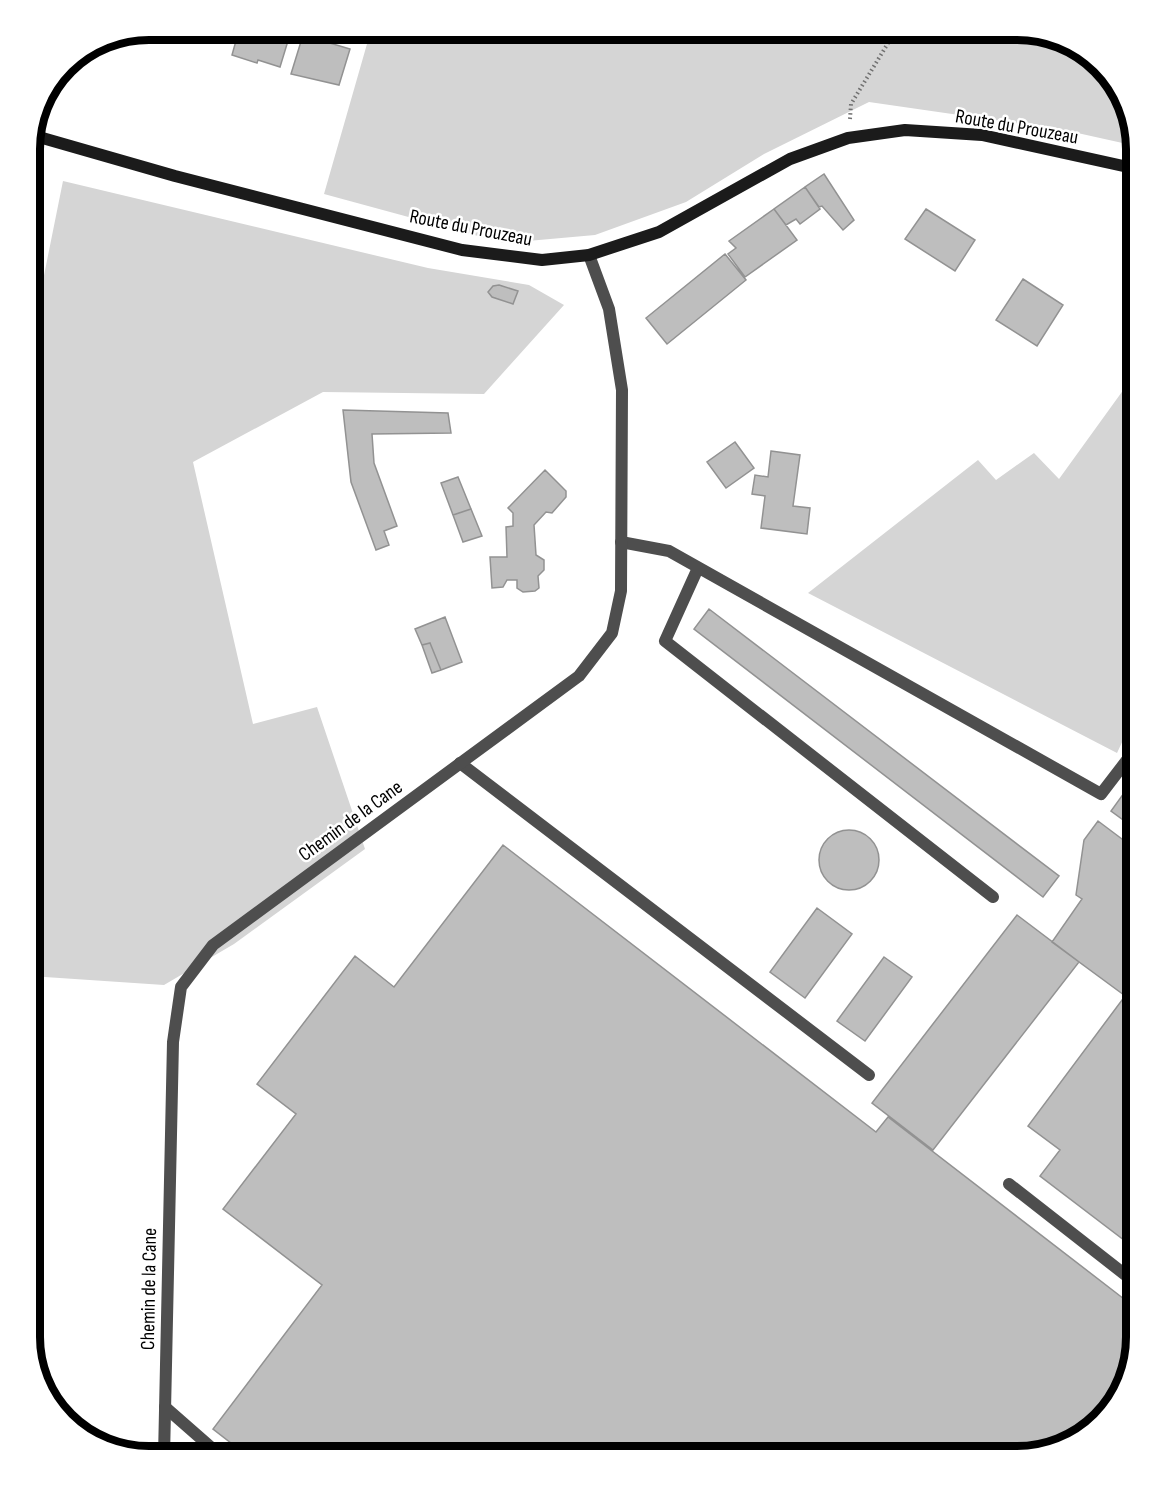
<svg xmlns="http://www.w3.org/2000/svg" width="1167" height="1487" font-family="'Sofia Sans Condensed',sans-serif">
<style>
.green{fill:#d5d5d5}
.building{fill:#bebebe;stroke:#929292;stroke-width:1.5}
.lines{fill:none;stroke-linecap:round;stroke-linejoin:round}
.path{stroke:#707070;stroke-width:4;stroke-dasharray:1.5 3;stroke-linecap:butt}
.lane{stroke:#4e4e4e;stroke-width:12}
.street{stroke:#4e4e4e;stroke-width:12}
.secondary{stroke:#1b1b1b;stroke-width:12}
.labels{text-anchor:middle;stroke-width:5;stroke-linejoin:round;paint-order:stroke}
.street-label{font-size:20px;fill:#000;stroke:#fff}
.rim{fill:none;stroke:#000;stroke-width:8}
</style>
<rect width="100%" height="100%" fill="#fff"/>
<!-- green -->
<path class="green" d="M371,30H1025L1078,46L1117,83L1136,146L1064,130L869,102L764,154L686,202L595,235L504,243L324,194Z
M63,181L428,268L529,285L564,305L484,394L323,392L193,462L253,724L317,707L365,849L234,944L164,985L30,976V345Z
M1137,371V710L1117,753L808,593L978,460L996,480L1034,453L1059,479Z"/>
<!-- building -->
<path class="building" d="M239,30L291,31L280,67L258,60L257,63L232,55Z
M303,35L350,49L339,85L291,74Z
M824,174L854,220L843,230L822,206L819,207L805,187Z
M805,187L820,209L800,224L796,219L786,225L774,209Z
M774,209L797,240L745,277L728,254L736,248L729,241Z
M926,209L975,240L955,271L905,239Z
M725,254L746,280L667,344L646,318Z
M1023,279L1063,305L1037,346L996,320Z
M499,285L518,291L513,304L492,297L488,292L493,286Z
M343,410L448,413L451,433L372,434L374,463L397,526L384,531L389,545L376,550L351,482Z
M735,442L754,468L726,488L707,462Z
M771,451L800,455L793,506L810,508L807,534L761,528L765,496L752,494L755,475L768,477Z
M545,470L566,491V497L552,513L546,512L534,525L536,555L544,560V570L538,576L539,588L535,591L523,592L517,588V580H507L503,587L492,588L490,557H507L506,527L513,526V513L508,508Z
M458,477L471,509L453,515L441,483Z
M471,509L482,536L463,542L453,515Z
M709,609L1059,876L1043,897L694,629Z
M445,617L462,662L441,670L430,643L422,645L415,629Z
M430,643L441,670L432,673L422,645Z
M1137,775V830L1111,811Z
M1098,821L1134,848L1137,844V977L1124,995L1052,942L1082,899L1076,895L1084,840Z
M819 860a30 30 0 1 1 60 0a30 30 0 1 1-60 0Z
M503,845L876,1132L888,1117L1137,1309V1338L1121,1397L1084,1437L1018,1457H249L213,1429L322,1285L223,1209L296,1114L257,1084L355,956L394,987Z
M817,908L852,934L805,998L770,972Z
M1017,915L1079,962L933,1150L872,1103Z
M884,957L912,977L865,1041L837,1021Z
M1137,980V1250L1040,1176L1060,1150L1028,1126Z"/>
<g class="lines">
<!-- path -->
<path class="path" d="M850,119L851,104L896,30"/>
<!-- lane -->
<path class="lane" d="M621,542L669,551L1101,794L1137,747
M698,568L665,641L993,897
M460,763L869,1075
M1009,1184L1137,1284
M165,1407L222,1457"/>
<!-- street -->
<path class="street" d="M164,1457L173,1042L181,987L213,945L579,676L612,633L621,591L622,390L609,309L589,255"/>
<!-- secondary -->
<path class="secondary" d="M32,135L175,176L462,250L542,260L589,255L659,232L790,159L848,138L905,130L982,135L1137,169"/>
</g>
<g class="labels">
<!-- street labels -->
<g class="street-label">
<text transform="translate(1017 126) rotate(10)" y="7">Route du Prouzeau</text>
<text transform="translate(471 227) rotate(11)" y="7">Route du Prouzeau</text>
<text transform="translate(350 820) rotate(-36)" y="7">Chemin de la Cane</text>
<text transform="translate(148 1289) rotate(-89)" y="7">Chemin de la Cane</text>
</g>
</g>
<!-- crop -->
<path d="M0 0H1167V1487H0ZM149 40H1017A109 109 0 0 1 1126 149V1337A109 109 0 0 1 1017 1446H149A109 109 0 0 1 40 1337V149A109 109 0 0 1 149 40Z" fill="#fff" fill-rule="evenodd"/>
<path class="rim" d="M149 40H1017A109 109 0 0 1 1126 149V1337A109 109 0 0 1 1017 1446H149A109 109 0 0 1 40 1337V149A109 109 0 0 1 149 40Z"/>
</svg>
